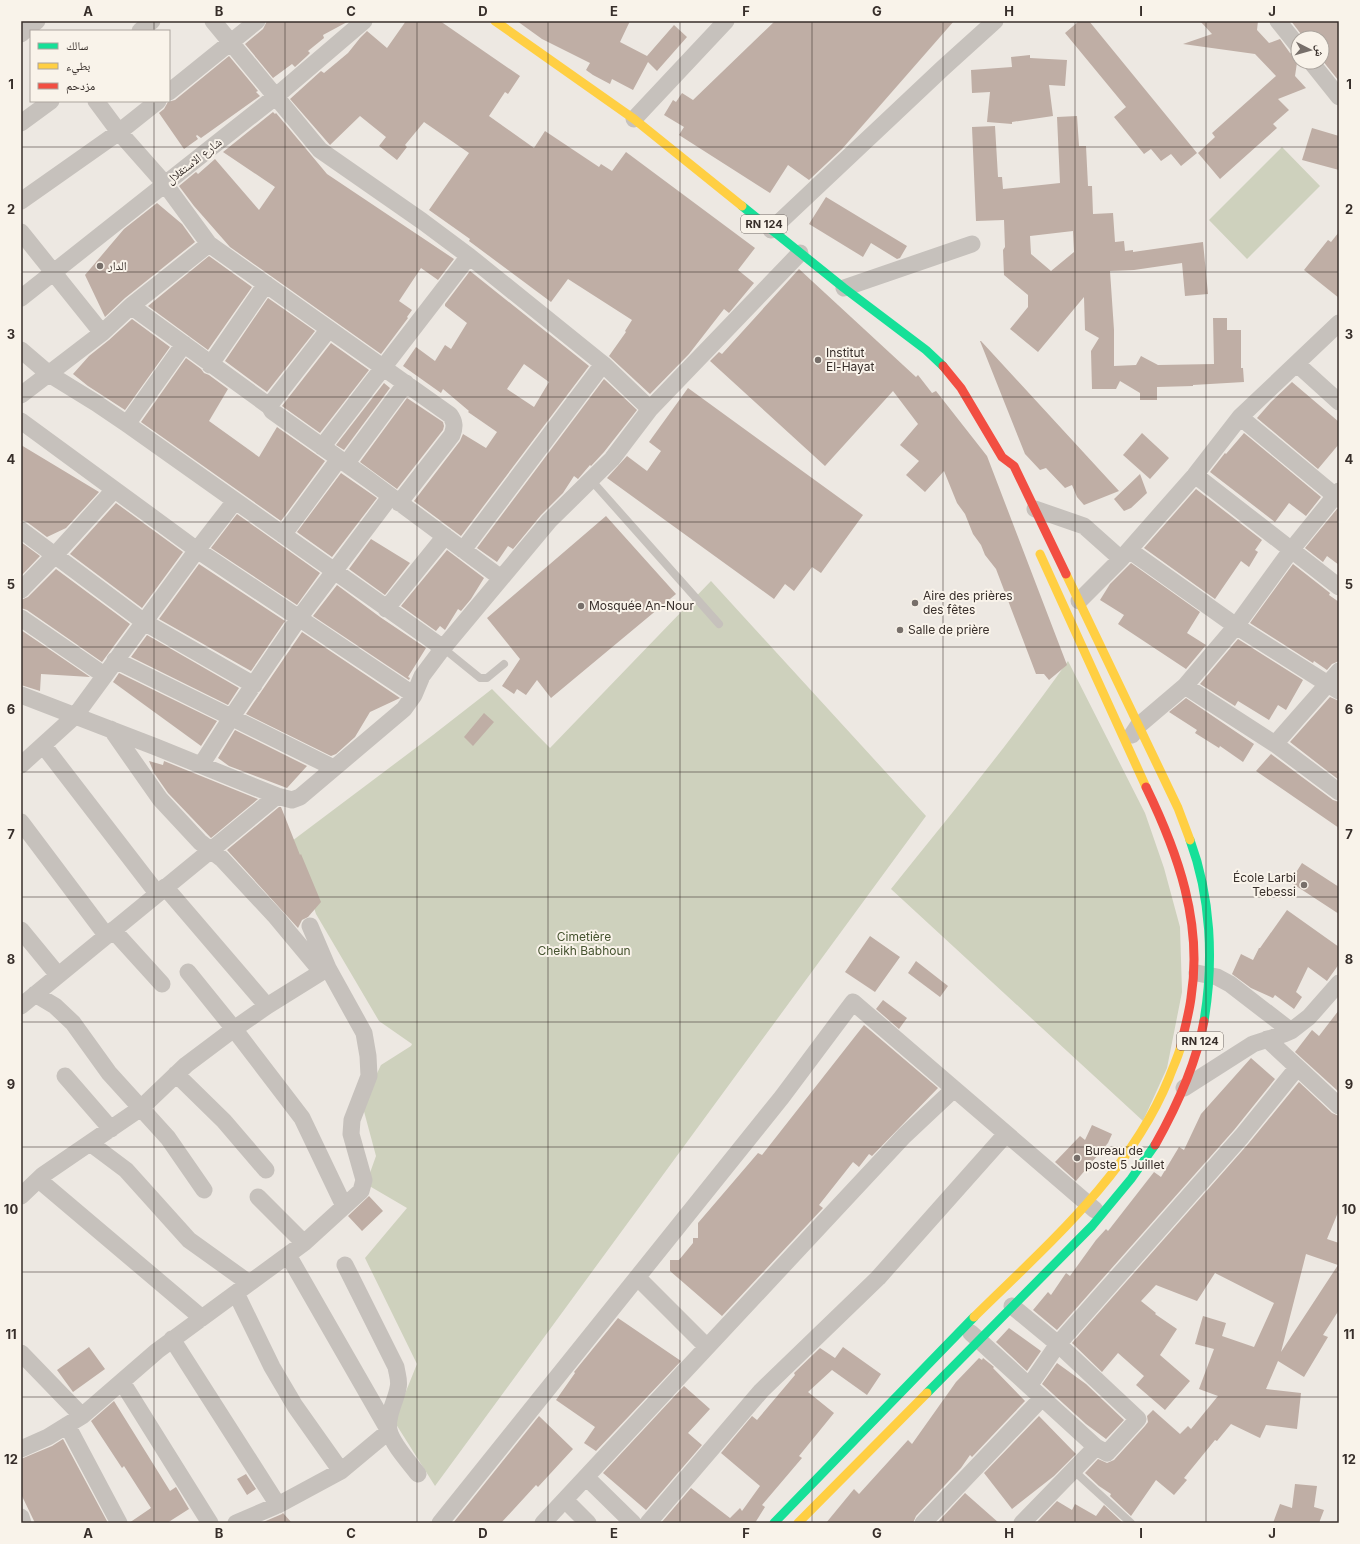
<svg xmlns="http://www.w3.org/2000/svg" width="1360" height="1544" font-family="Inter,'Noto Naskh Arabic',sans-serif">
<style>
.green{fill:#ced1bd}
.building{fill:#bfaea5;fill-rule:evenodd}
.lines{fill:none;stroke-linecap:round;stroke-linejoin:round}
.lane{stroke:#c6c1bc;stroke-width:8}
.street{stroke:#c6c1bc;stroke-width:17}
.fast{stroke:#16e098;stroke-width:9}
.slow{stroke:#ffcf43;stroke-width:9}
.jam{stroke:#f24e42;stroke-width:9}
.grid{fill:none;stroke:#372e2a;stroke-width:1;stroke-opacity:0.55}
.poi-dot{fill:#776f6a;stroke:#f9f3ea;stroke-width:1.5}
.labels{text-anchor:middle;stroke-width:4;stroke-linejoin:round;paint-order:stroke}
.shield{fill:#f9f3ea;stroke:#716964;stroke-width:1}
.shield-label{font-size:11px;font-weight:bold;fill:#372e2a}
.street-label{font-size:12px;fill:#372e2a;stroke:#f9f3ea}
.poi-label{font-size:12px;fill:#372e2a;stroke:#f9f3ea;text-anchor:start}
.park-label{font-size:12px;fill:#45532f;stroke:#f9f3ea}
.neatline{fill:none;stroke:#372e2a;stroke-width:1.5}
.grid-label{font-size:13px;text-anchor:middle;font-weight:bold;fill:#372e2a}
</style>
<rect width="100%" height="100%" fill="#ede8e2"/>
<!-- green -->
<path class="green" d="M1282,147L1320,186L1247,259L1209,220Z
M711,581L926,816L435,1486L394,1421L417,1364L365,1258L407,1208L366,1184L376,1156L362,1104L381,1065L411,1046L412,1044L379,1021L316,914L292,841L433,735L492,689L550,748Z
M1068,661L1145,813L1164,868L1180,927L1182,992L1167,1068L1143,1121L891,889C951,814 1012,740 1068,661Z"/>
<!-- building -->
<path class="building" d="M267,21H349L323,35L324,38L308,51L310,53L307,56L295,67L292,64L273,78L245,44L263,29Z
M406,21H440L520,76L508,94L505,92L489,116L534,148L545,131L599,167L601,164L612,171L626,152L755,248L738,270L754,283L729,313L724,309L689,354L650,394L609,356L626,332L625,331L632,320L568,279L551,302L469,241L470,239L429,210L469,153L424,122L405,145L407,147L397,160L379,146L386,137L360,116L330,145L290,99L321,71L324,73L348,53L360,38L367,31L387,48Z
M517,21H630L620,42L647,56L674,25L687,37L657,71L648,62L633,90L612,79L610,84L593,75L586,70L590,63L542,39Z
M775,21H954L842,149L809,180L788,165L770,193L679,135L684,127L664,115L673,100L676,102L682,93L693,100Z
M1079,21H1089L1197,153L1181,166L1171,154L1161,161L1151,149L1144,154L1114,117L1126,107L1065,33Z
M1200,21H1258L1257,30L1269,43L1280,39L1290,53L1298,56L1295,76L1306,88L1278,99L1289,110L1273,124L1277,128L1220,179L1198,153L1215,137L1212,133L1276,76L1255,54L1183,44L1212,34Z
M1291,21H1339V81L1322,60V38H1304Z
M1030,55V58L1067,60L1065,86L1049,85L1053,116L1012,122V124L987,122L990,92L972,93L971,70L1012,67L1011,57Z
M229,56L258,91L256,92L260,96L201,138L197,135L196,136L198,139L184,149L159,113L164,109L168,102L175,100Z
M273,112L275,114L276,113L327,174L454,259L438,280L421,268L399,301L412,310L407,317L408,318L381,354L230,247L194,206L179,186L196,172L198,174L215,159L259,210L275,187L223,152Z
M1077,116L1079,146H1086L1088,186H1092L1093,214L1113,213L1115,242L1124,241L1125,251L1133,250V252L1203,242L1208,294L1185,296L1182,263L1134,270L1110,271L1114,330V366L1136,365L1141,356L1158,365L1214,364L1213,318H1227V330H1241V368H1243L1244,382L1193,385V386L1157,387V400H1140V393L1120,381L1116,389H1092L1091,351L1099,338L1085,330L1084,297L1038,352L1010,329L1028,307V295L1004,275L1003,250L1005,247L1004,220L976,221L972,127L995,126L998,177H1002L1003,189L1060,183L1057,117ZM1073,231L1074,252L1051,271L1031,254L1030,236Z
M1312,128L1339,136V170L1302,160Z
M826,197L907,246L900,258L897,259L871,243L863,257L809,224Z
M157,203L182,224L195,242L125,298L105,317L85,275L124,229Z
M1339,232V298L1304,270L1328,240L1331,242Z
M209,256L252,287L208,350L148,306Z
M799,269L916,377L918,375L932,393L936,391L987,456L1067,665L1049,680L1044,674H1036L996,569L985,555L981,545L973,534L965,514L957,503L944,471L925,492L906,475L919,461L900,445L918,424L893,391L825,466L710,361L719,352L722,354Z
M470,271L589,366L461,536L414,501L460,441L463,434L486,448L497,432L468,412L469,411L443,389L441,393L403,366L416,347L435,361L445,345L451,349L467,323L445,306V304ZM524,364L549,382L534,407L507,389Z
M268,298L315,331L267,392L225,361Z
M132,319L170,347L125,410L88,386L73,374L89,356L109,340Z
M980,341H981L1119,491L1084,505L1077,497L1072,485L1065,488L1046,468L1040,470L1025,454Z
M331,343L369,370L320,433L282,406Z
M186,358L201,369L204,373L209,375L228,389L209,421L259,457L277,427L325,461L281,521L141,422Z
M604,379L637,410L604,452L591,466L590,465L578,479L574,476L563,493L541,515L513,549L508,546L497,562L477,548Z
M1292,382L1339,422V444L1318,469L1257,418L1271,402Z
M384,383L390,388L344,450L336,445Z
M688,388L863,515L821,573L812,567L794,591L785,584L774,599L607,478L627,456L647,471L661,451L649,442Z
M407,398L443,422L444,426L443,430L397,489L360,462Z
M1142,433L1169,458L1150,479L1123,455Z
M1244,433L1321,497L1306,516L1289,503L1275,522L1210,472L1225,453L1226,454Z
M21,445L99,492L66,528L47,537L27,522L21,520Z
M341,473L377,498L332,557L297,532Z
M1140,474L1147,493L1131,508L1124,511L1114,499Z
M1196,489L1262,540L1255,550L1258,552L1249,567L1241,561L1215,599L1144,548Z
M116,503L183,552L142,608L70,554Z
M1337,509H1339V565L1327,556L1323,562L1305,548Z
M237,514L320,573L297,605L211,548Z
M606,516L676,594L551,698L537,680L526,695L517,689L514,694L502,686L520,659L487,618Z
M371,539L410,563L385,595L349,569Z
M21,542L40,556L21,576Z
M447,550L484,578L471,599L461,611L458,609L445,630L440,626L436,631L401,606Z
M1131,563L1200,612L1187,633L1206,645L1186,669L1118,624L1124,615L1100,600L1110,584Z
M199,564L285,621L251,671L159,619Z
M1293,564L1330,593L1329,595L1339,602V661L1332,664L1327,670L1314,661L1313,663L1250,623Z
M56,569L130,624L102,662L27,610L21,608V600L28,597Z
M337,585L380,617L426,648L408,677L410,678L409,680L313,616Z
M21,630L90,677L41,674L40,691L21,685Z
M302,632L400,698L370,712L355,737L336,754L331,756L246,714Z
M147,635L239,688L228,705L131,657Z
M1238,639L1303,680L1286,710L1278,705L1269,720L1238,701L1235,706L1200,684Z
M119,673L217,721L201,746L113,682Z
M1330,697L1339,701V780L1290,742Z
M1186,698L1254,744L1243,762L1220,746L1219,748L1195,733L1197,730L1169,712Z
M484,713L494,722L473,746L464,737Z
M235,730L307,766L287,788L229,766L218,758Z
M1271,754L1333,800L1339,802V828L1256,771Z
M149,761L163,765L164,761L258,799L211,838L168,793L154,773Z
M279,807H281L300,855L301,854L321,902L308,917L302,920L298,928L227,850Z
M1302,863L1339,887V914L1290,882Z
M1287,910L1339,947V964L1327,981L1308,967L1296,992L1302,997L1294,1009L1275,995L1273,998L1251,988L1232,974L1241,954L1253,960L1259,948H1260Z
M870,936L900,957L875,992L845,972Z
M916,961L948,986L940,997L908,973Z
M883,1000L907,1018L899,1029L876,1009Z
M1339,1010V1092L1295,1052L1312,1030L1319,1036Z
M864,1025L938,1088L872,1156L869,1154L859,1167L853,1162L819,1205L823,1208L722,1316L670,1271V1260H679L693,1243V1238H698V1223L758,1153L762,1155Z
M1251,1058L1275,1079L1234,1130L1057,1330L1033,1310L1048,1292L1051,1295L1066,1273L1070,1276L1096,1240L1106,1229L1108,1231L1154,1172L1161,1177L1179,1147L1184,1150L1201,1114Z
M1299,1082L1332,1113L1339,1116V1210L1327,1239L1339,1243V1310L1323,1335L1328,1337L1304,1377L1278,1361L1266,1389L1301,1393L1297,1429L1266,1425L1260,1438L1231,1424L1217,1441L1215,1440L1184,1478L1187,1480L1174,1495L1156,1480L1131,1516L1110,1496L1111,1494L1099,1486L1085,1473L1098,1459L1107,1463L1114,1460L1145,1426L1148,1422L1147,1416L1153,1410L1180,1434L1188,1426L1191,1429L1218,1396L1199,1389L1214,1349L1195,1344L1203,1316L1226,1323L1222,1336L1254,1347L1274,1303L1215,1273L1197,1301L1156,1285L1141,1301L1156,1313L1155,1314L1177,1329L1160,1355L1190,1381L1165,1410L1136,1385L1144,1376L1118,1353L1102,1372L1072,1343L1249,1143ZM1306,1254L1338,1265L1281,1352Z
M1092,1125L1112,1134L1108,1143L1076,1181L1055,1162L1080,1136L1085,1140Z
M369,1196L383,1211L362,1231L348,1216Z
M618,1318L681,1361L596,1451L584,1443L595,1427L556,1400L575,1373L574,1372Z
M1009,1328L1041,1351L1027,1371L996,1342Z
M89,1347L105,1369L73,1392L57,1370Z
M843,1347L881,1374L867,1395L832,1370L808,1392L834,1413L799,1456L802,1458L762,1505L765,1507L755,1523H661L691,1488L730,1518L740,1508L742,1511L760,1486L721,1453L752,1416L757,1420L795,1375L794,1373L820,1348L835,1358Z
M979,1358L982,1360L983,1358L994,1367L993,1368L1025,1401L972,1457L970,1455L961,1468L916,1516L913,1523H826L854,1489L859,1494L908,1440L912,1444L956,1382Z
M1057,1363L1086,1384L1124,1420L1106,1439L1086,1424L1042,1384Z
M684,1386L710,1409L688,1433L702,1445L646,1510L603,1473Z
M114,1401L170,1491L176,1487L189,1509L167,1523H129L151,1508L124,1466L122,1468L91,1421Z
M539,1416L573,1449L538,1487L536,1485L501,1523H453Z
M1039,1416L1076,1454L1054,1476L1012,1509L984,1473Z
M63,1439L108,1523H35L21,1494V1459L52,1446Z
M246,1474L256,1489L247,1495L237,1479Z
M1295,1484L1317,1486L1314,1507L1324,1510L1319,1523H1273L1280,1504L1292,1508Z
M965,1493L999,1523H937Z
M1057,1501L1072,1510L1075,1504L1096,1516L1104,1505L1123,1523H1036Z
M283,1513L292,1523H261L282,1514Z"/>
<g class="lines">
<!-- lane -->
<path class="lane" d="M591,480L719,624
M443,648L480,678H487L504,664
M1073,1470L1131,1523"/>
<!-- street -->
<path class="street" d="M213,21L320,150L422,221L469,256L603,364L650,409
M1278,21L1298,46
M140,31L152,21
M21,34L37,21
M1311,62L1339,97
M169,92L257,21
M96,101L119,132L165,184L209,244L450,415C455,422 455,427 452,435L399,503
M634,119L726,21
M21,123L51,101
M21,201L119,132L158,101
M771,230L943,68L995,21
M21,232L102,333L21,395
M844,288L972,244
M21,298L275,97L364,21
M131,306L209,244
M102,333L131,306L269,406L272,411L369,480L501,578
M21,350L49,374L96,403L127,424L443,648
M1297,364L1339,402
M210,365L266,284
M269,406L329,329
M1240,417L1339,499
M21,421L197,550L414,695
M127,424L184,344
M322,447L469,256
M346,464L406,383
M1195,475L1339,587
M1035,509L1084,526L1121,559
M21,530L144,622L254,685
M283,535L339,459
M463,550L603,364
M1129,550L1236,626L1339,691
M21,590L55,555L114,490
M1079,601L1121,559L1195,475L1240,417L1339,323
M386,609L445,536
M21,618L104,675
M115,660L334,768
M1185,686L1275,744L1339,792
M21,695L156,747L277,796L292,800L300,797L404,709L414,695L422,676L443,648L549,521L612,459L650,409L800,253
M111,729L160,799L200,842L222,859L276,917L321,971
M1132,735L1138,726L1185,686L1236,626L1292,549L1339,491
M1275,744L1339,671
M43,745L157,893
M21,765L75,716L197,550L235,501
M201,765L231,718L299,618L390,497
M21,822L106,935
M165,887L267,1006
M21,930L58,975
M113,930L162,984
M188,972L234,1029L302,1118L344,1206
M1197,973L1217,977L1230,984L1291,1031
M35,994L55,1006L73,1023L109,1073L168,1138L204,1190
M21,1006L277,796
M1267,1039L1339,1106
M176,1074L224,1121L266,1170
M65,1076L111,1129
M1184,1088L1253,1044L1284,1034L1291,1031L1309,1017L1339,983
M90,1143L126,1170L189,1240L249,1283
M39,1180L202,1318
M21,1196L43,1175L141,1108L186,1065L234,1029L267,1006L328,968
M258,1197L304,1243
M345,1265L396,1367C397,1374 400,1381 398,1388C396,1401 386,1416 389,1430C392,1444 409,1462 418,1474
M638,1278L707,1347
M236,1293L272,1367L295,1406L341,1471
M1012,1306L1058,1344L1138,1419L1107,1453L1096,1447L1022,1523
M971,1333L1096,1447
M172,1339L278,1505
M21,1353L82,1416
M122,1382L210,1523
M1029,1386L1058,1344L1242,1136L1297,1068
M67,1425L119,1523
M21,1449L48,1437L82,1416L157,1351L304,1243L361,1191L364,1180L351,1134L352,1120L369,1076L368,1056L364,1033L328,968L310,926
M586,1477L633,1523
M565,1500L588,1523
M21,1517L23,1523
M236,1523L278,1505L341,1471L389,1431L288,1255
M440,1523L782,1097L853,1002L1095,1210
M543,1523L904,1136L954,1089
M648,1523L761,1391L878,1278L1006,1134
M923,1523L1042,1398"/>
<!-- fast -->
<path class="fast" d="M742,206L844,288L926,350L943,366
M1190,840C1211,897 1214,961 1204,1021
M927,1393L1092,1226L1131,1179L1155,1145
M774,1523L974,1317"/>
<!-- slow -->
<path class="slow" d="M495,21L634,119L742,206
M1040,554L1146,787
M1066,574L1178,808L1190,840
M974,1317C1046,1246 1130,1174 1169,1078C1173,1067 1178,1057 1181,1046
M798,1523L927,1393"/>
<!-- jam -->
<path class="jam" d="M943,366L961,388L1002,457L1014,466L1066,574
M1146,787C1178,853 1203,923 1191,998C1189,1014 1184,1030 1181,1046
M1155,1145C1177,1106 1196,1065 1204,1021"/>
</g>
<!-- grid -->
<path class="grid" d="M154,21V31M285,21V1523M417,21V1523M548,21V1523M680,21V1523M812,21V1523M943,21V1523M1075,21V1523M1206,21V1523M154,101V1523M21,147H1339M21,272H1339M21,397H1339M21,522H1339M21,647H1339M21,772H1339M21,897H1339M21,1022H1339M21,1147H1339M21,1272H1339M21,1397H1339"/>
<!-- markers -->
<g class="poi-dot">
<circle cx="100" cy="266" r="4"/>
<circle cx="818" cy="360" r="4"/>
<circle cx="915" cy="603" r="4"/>
<circle cx="581" cy="606" r="4"/>
<circle cx="900" cy="630" r="4"/>
<circle cx="1304" cy="885" r="4"/>
<circle cx="1077" cy="1158" r="4"/>
</g>
<g class="labels">
<!-- shield labels -->
<g class="shield">
<rect x="741" y="215" width="46" height="18" rx="3"/>
<rect x="1177" y="1032" width="46" height="18" rx="3"/>
</g>
<g class="shield-label">
<text x="764" y="228">RN 124</text>
<text x="1200" y="1045">RN 124</text>
</g>
<!-- street labels -->
<g class="street-label">
<text transform="translate(194 161) rotate(-38)" y="4">شارع الاستقلال</text>
</g>
<!-- poi labels -->
<g class="poi-label">
<text x="108" y="270">الدار</text>
<text x="826" y="357">Institut<tspan x="826" dy="14">El-Hayat</tspan></text>
<text x="923" y="600">Aire des prières<tspan x="923" dy="14">des fêtes</tspan></text>
<text x="589" y="610">Mosquée An-Nour</text>
<text x="908" y="634">Salle de prière</text>
<text x="1296" y="882" text-anchor="end">École Larbi<tspan x="1296" dy="14">Tebessi</tspan></text>
<text x="1085" y="1155">Bureau de<tspan x="1085" dy="14">poste 5 Juillet</tspan></text>
</g>
<!-- park labels -->
<g class="park-label">
<text x="584" y="941">Cimetière<tspan x="584" dy="14">Cheikh Babhoun</tspan></text>
</g>
</g>
<!-- border -->
<rect width="1360" height="1544" fill="none" stroke="#f9f3ea" stroke-width="44"/>
<!-- legend -->
<rect x="30" y="30" width="140" height="72" fill="#f9f3ea" stroke="#aba49d"/>
<rect x="38" y="43" width="20" height="6" fill="#16e098" stroke="#aba49d"/>
<text x="66" y="50" font-size="12" fill="#372e2a">سالك</text>
<rect x="38" y="63" width="20" height="6" fill="#ffcf43" stroke="#aba49d"/>
<text x="66" y="70" font-size="12" fill="#372e2a">بطيء</text>
<rect x="38" y="83" width="20" height="6" fill="#f24e42" stroke="#aba49d"/>
<text x="66" y="90" font-size="12" fill="#372e2a">مزدحم</text>
<!-- north arrow -->
<g transform="translate(1310 50) rotate(96)"><circle r="19" fill="#f9f3ea" stroke="#aba49d"/>
<path d="M0-3L7 15L0 10L-7 15Z" fill="#776f6a"/>
<text y="-6" font-size="11" font-weight="bold" text-anchor="middle" fill="#372e2a">ش</text>
</g>
<rect x="22" y="22" width="1316" height="1500" class="neatline"/>
<g class="grid-label">
<text x="88" y="16">A</text>
<text x="219" y="16">B</text>
<text x="351" y="16">C</text>
<text x="483" y="16">D</text>
<text x="614" y="16">E</text>
<text x="746" y="16">F</text>
<text x="877" y="16">G</text>
<text x="1009" y="16">H</text>
<text x="1141" y="16">I</text>
<text x="1272" y="16">J</text>
<text x="11" y="89">1</text>
<text x="1349" y="89">1</text>
<text x="11" y="214">2</text>
<text x="1349" y="214">2</text>
<text x="11" y="339">3</text>
<text x="1349" y="339">3</text>
<text x="11" y="464">4</text>
<text x="1349" y="464">4</text>
<text x="11" y="589">5</text>
<text x="1349" y="589">5</text>
<text x="11" y="714">6</text>
<text x="1349" y="714">6</text>
<text x="11" y="839">7</text>
<text x="1349" y="839">7</text>
<text x="11" y="964">8</text>
<text x="1349" y="964">8</text>
<text x="11" y="1089">9</text>
<text x="1349" y="1089">9</text>
<text x="11" y="1214">10</text>
<text x="1349" y="1214">10</text>
<text x="11" y="1339">11</text>
<text x="1349" y="1339">11</text>
<text x="11" y="1464">12</text>
<text x="1349" y="1464">12</text>
<text x="88" y="1538">A</text>
<text x="219" y="1538">B</text>
<text x="351" y="1538">C</text>
<text x="483" y="1538">D</text>
<text x="614" y="1538">E</text>
<text x="746" y="1538">F</text>
<text x="877" y="1538">G</text>
<text x="1009" y="1538">H</text>
<text x="1141" y="1538">I</text>
<text x="1272" y="1538">J</text>
</g>
</svg>
